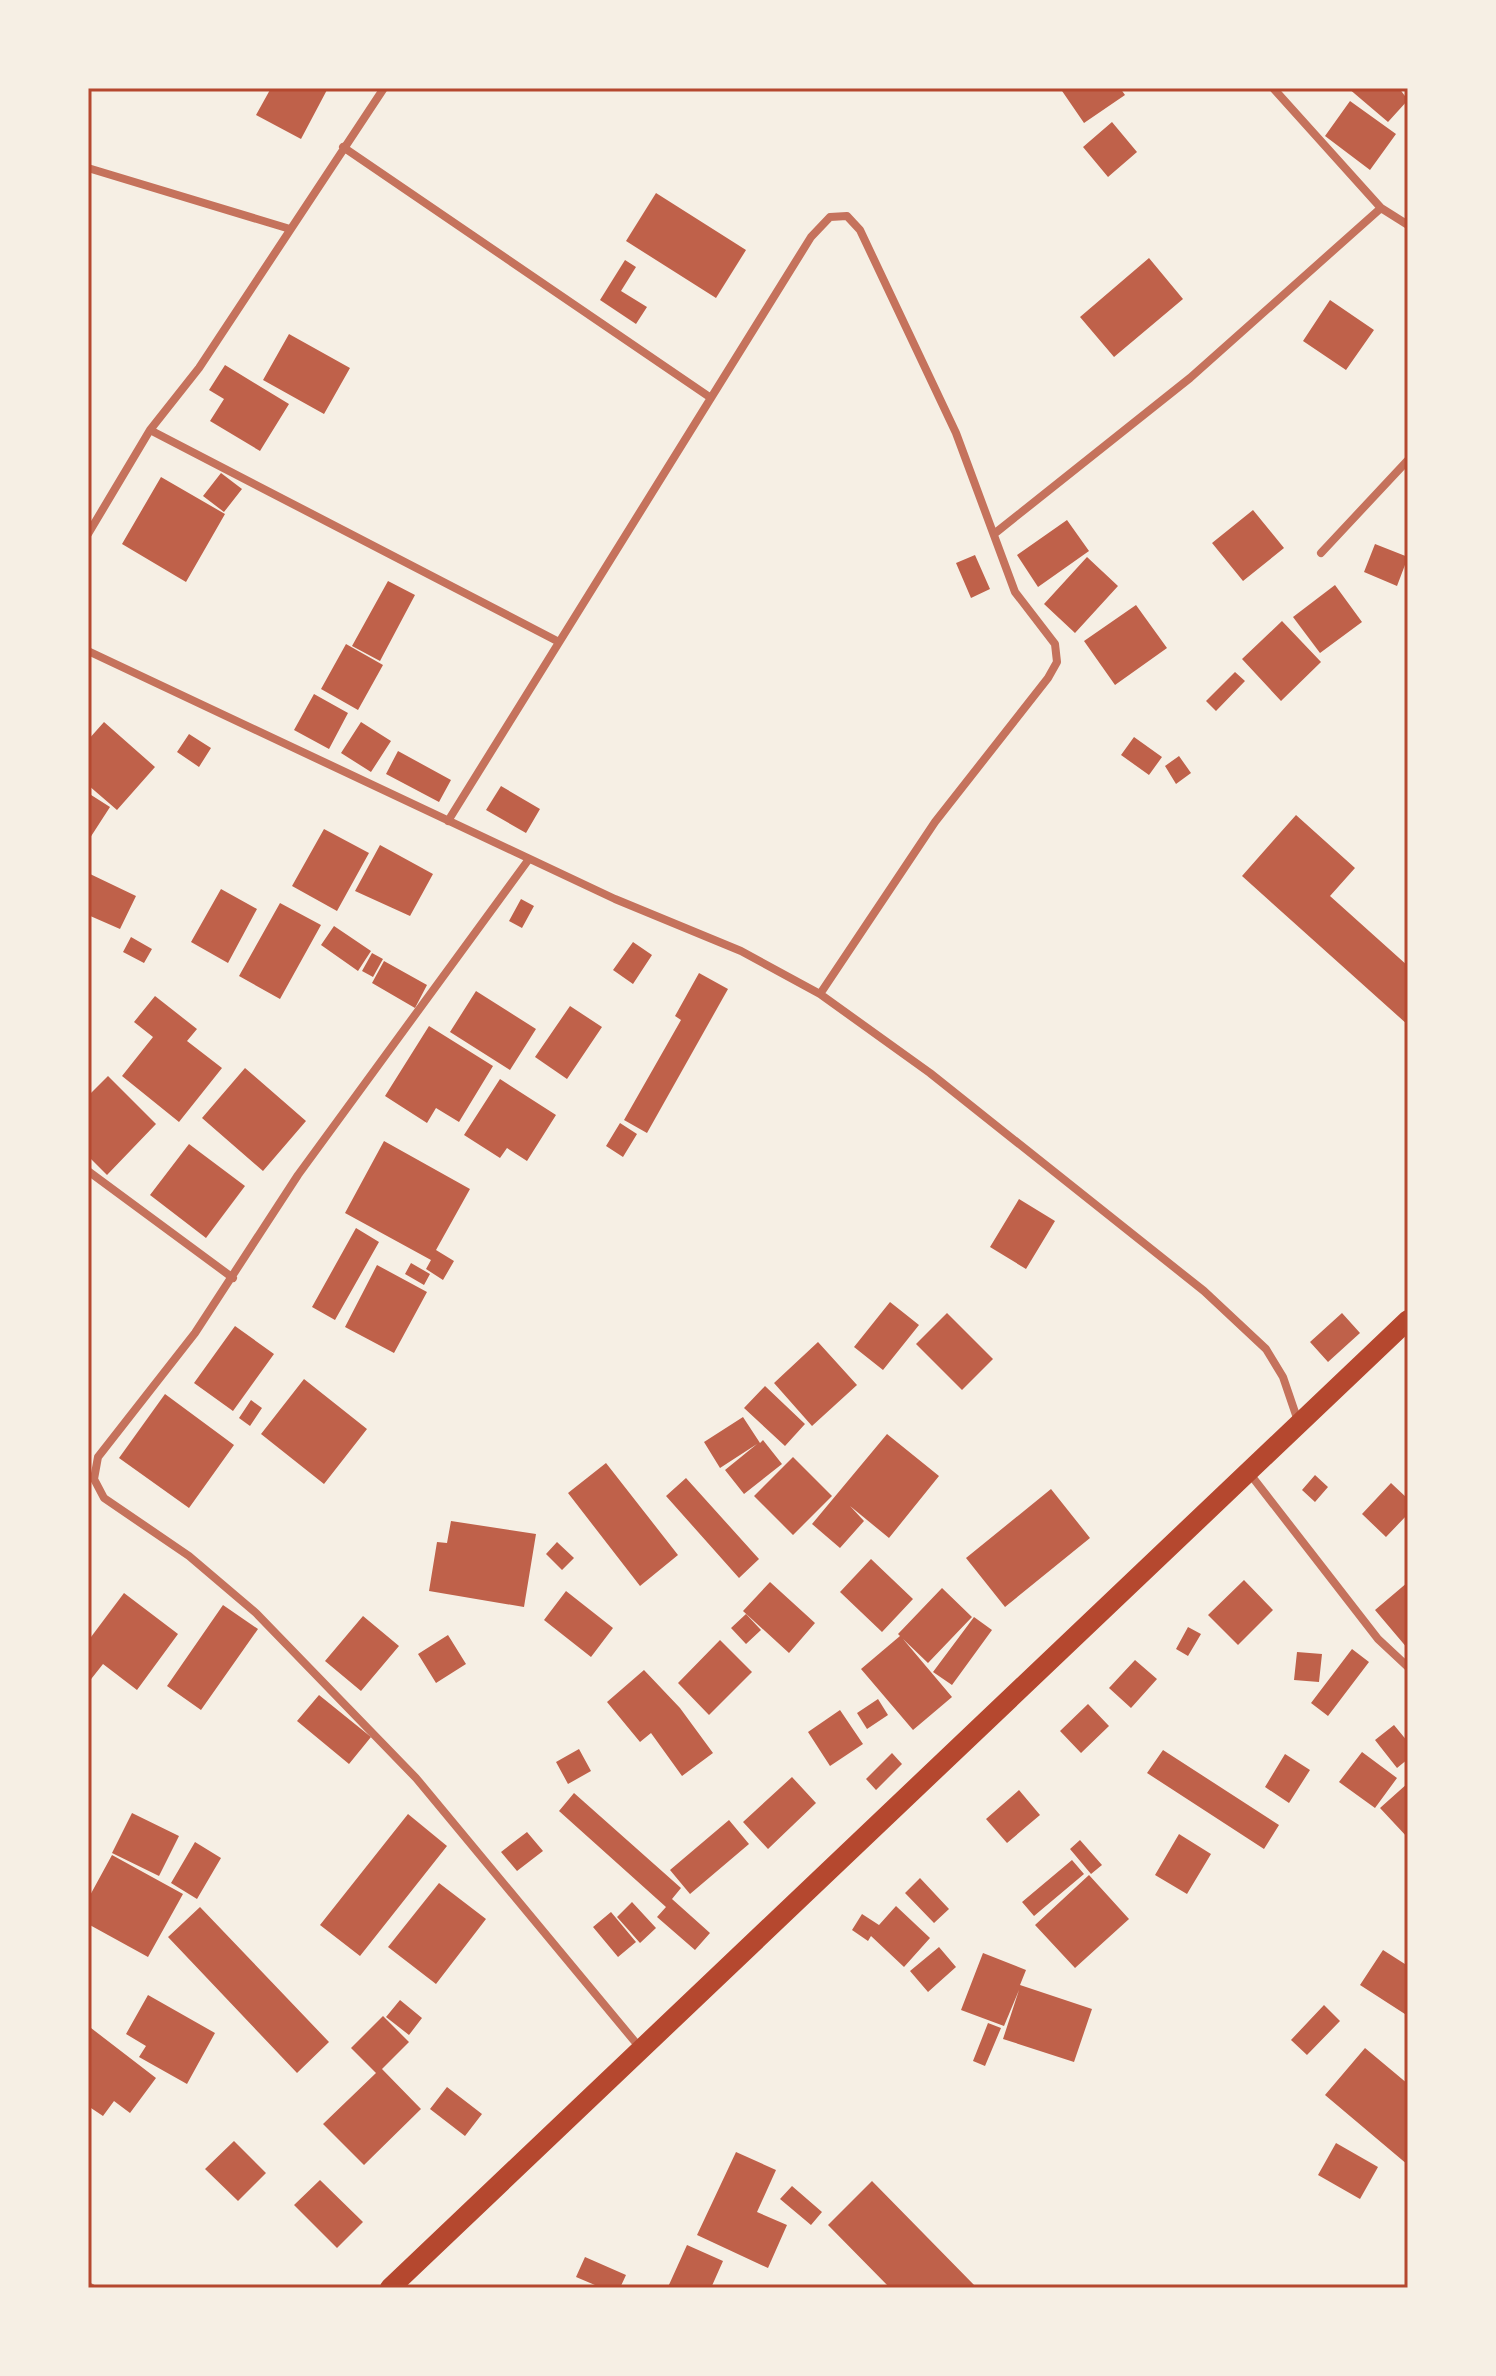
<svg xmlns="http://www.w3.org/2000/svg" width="1496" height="2376" font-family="Cabin,sans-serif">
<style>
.building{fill:#bf614a}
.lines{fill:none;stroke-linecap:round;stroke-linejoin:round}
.minor{stroke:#c5725c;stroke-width:8}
.primary{stroke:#b5482f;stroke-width:20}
.neatline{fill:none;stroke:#b5482f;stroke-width:3}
</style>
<rect width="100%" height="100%" fill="#f6efe4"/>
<!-- building -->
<path class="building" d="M271,88H328L301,139L256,115Z
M1060,88H1120L1125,95L1084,123Z
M1348,88H1399L1408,100L1388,122Z
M1350,101L1396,134L1370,170L1325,136Z
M1112,122L1137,152L1108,177L1083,147Z
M656,193L746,250L716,298L626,241Z
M1149,258L1183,299L1114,357L1080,317Z
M625,260L636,267L621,291L647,307L636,324L600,300Z
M1330,300L1374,330L1346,370L1303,341Z
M289,334L350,368L324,414L263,380Z
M225,365L289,404L260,451L210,421L224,399L209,390Z
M221,473L242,489L224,512L203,496Z
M161,477L225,514L186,582L122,544Z
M1253,510L1284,548L1243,581L1212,543Z
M1067,520L1089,551L1038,587L1017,555Z
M1375,544L1408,557L1397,586L1364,572Z
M975,555L990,589L971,598L956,563Z
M1087,557L1118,586L1075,633L1044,604Z
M388,581L415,595L380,661L352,646Z
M1335,585L1362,622L1320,653L1293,617Z
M1136,605L1167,648L1115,685L1084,641Z
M1282,621L1321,662L1281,701L1242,659Z
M346,644L383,665L358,710L321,689Z
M1235,672L1245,681L1216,711L1206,701Z
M314,694L348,713L329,749L294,730Z
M104,722L155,767L117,810L88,785V740Z
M361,722L391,741L371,772L341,753Z
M189,734L211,748L199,767L177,752Z
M1134,737L1162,757L1149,775L1121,755Z
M398,751L451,780L439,802L386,774Z
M1179,756L1191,773L1176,784L1165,766Z
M501,786L540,809L526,833L486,810Z
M88,793L110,807L88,841Z
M1296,815L1355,868L1330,896L1408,966V1025L1242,876Z
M324,829L369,853L337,911L292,886Z
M380,845L433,874L410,916L355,891Z
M88,873L136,896L120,929L88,915Z
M221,889L257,909L228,963L191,942Z
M521,899L534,906L522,928L509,921Z
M280,903L321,925L280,999L239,976Z
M334,926L371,951L358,971L321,945Z
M131,937L152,949L144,963L123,952Z
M633,942L652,955L633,984L613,970Z
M372,953L383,959L373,977L362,971Z
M384,961L427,985L415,1008L372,983Z
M699,973L728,989L647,1133L624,1120L681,1020L675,1016Z
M476,991L536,1029L510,1070L450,1032Z
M155,996L197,1029L187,1041L222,1068L179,1122L122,1076L153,1037L134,1022Z
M570,1006L602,1027L567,1079L535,1057Z
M429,1026L493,1066L459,1122L436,1108L427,1123L385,1096Z
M245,1068L306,1121L263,1171L202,1118Z
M108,1076L156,1124L107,1175L88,1156V1096Z
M500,1079L556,1115L527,1161L507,1148L500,1158L464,1135Z
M620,1123L637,1134L623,1157L606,1146Z
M384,1141L470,1189L436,1250L454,1261L443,1280L426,1269L431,1260L345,1213Z
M189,1144L245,1186L206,1238L150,1195Z
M1019,1199L1055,1221L1026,1269L990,1247Z
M356,1228L379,1242L335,1320L312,1307Z
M411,1263L430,1274L424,1285L405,1274Z
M377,1265L427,1292L394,1353L345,1327Z
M890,1302L919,1325L883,1370L854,1347Z
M947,1313L993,1359L962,1390L916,1344Z
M1342,1313L1360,1333L1328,1362L1310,1342Z
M235,1326L274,1354L233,1411L194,1383Z
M818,1342L857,1385L812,1426L774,1383Z
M304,1379L367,1429L324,1484L261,1434Z
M765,1386L805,1424L785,1446L744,1408Z
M165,1394L234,1445L189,1508L119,1458Z
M251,1400L262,1408L250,1426L239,1418Z
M743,1417L760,1443L763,1440L782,1464L744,1494L725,1470L757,1444L720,1468L704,1442Z
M887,1434L939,1476L889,1538L850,1506L864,1521L840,1548L812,1524Z
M793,1457L832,1496L793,1535L754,1496Z
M606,1463L678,1555L640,1586L568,1493Z
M1315,1475L1328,1487L1315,1502L1302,1490Z
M686,1478L759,1559L739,1578L666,1496Z
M1391,1483L1408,1499V1514L1386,1537L1362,1514Z
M1051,1489L1090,1538L1005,1607L966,1558Z
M451,1521L536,1534L524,1607L429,1591L437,1542L447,1543Z
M557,1542L574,1558L562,1570L546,1554Z
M871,1559L913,1599L882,1632L840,1592Z
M1244,1580L1273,1610L1238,1645L1208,1615Z
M770,1582L815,1623L789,1653L743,1611Z
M1408,1582V1649L1375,1610Z
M942,1588L972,1617L928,1663L903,1639L952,1697L913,1730L861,1669L900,1636L898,1634Z
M566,1591L613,1628L591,1657L544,1620Z
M124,1593L178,1634L137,1690L103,1664L88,1683V1641Z
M223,1605L258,1629L201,1710L167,1686Z
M746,1614L761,1630L746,1644L731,1628Z
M363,1616L399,1646L361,1691L325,1661Z
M974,1617L992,1630L952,1685L933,1672Z
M1188,1627L1201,1634L1188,1656L1176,1649Z
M448,1635L466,1664L436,1683L418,1654Z
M720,1640L752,1672L709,1715L678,1683Z
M1352,1649L1369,1662L1328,1716L1311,1703Z
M1297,1652L1322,1654L1319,1682L1294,1680Z
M1135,1660L1157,1679L1131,1708L1109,1688Z
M644,1670L680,1708L713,1753L682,1776L651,1733L640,1742L607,1702Z
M319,1695L371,1737L349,1764L297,1721Z
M878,1699L888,1715L867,1729L857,1713Z
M1088,1704L1109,1726L1081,1753L1060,1731Z
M840,1710L863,1744L830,1766L808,1732Z
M1394,1725L1408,1742V1759L1397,1768L1375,1740Z
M579,1749L591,1771L568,1784L556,1762Z
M1163,1750L1279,1825L1264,1849L1147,1773Z
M1362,1752L1397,1778L1375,1808L1339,1782Z
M892,1753L902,1764L876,1790L866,1779Z
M1285,1754L1310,1770L1289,1803L1265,1787Z
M792,1777L816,1803L768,1849L743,1822Z
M1408,1783V1838L1380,1808Z
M1019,1790L1040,1815L1007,1843L986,1819Z
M574,1793L681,1888L672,1899L710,1933L695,1950L657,1917L666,1907L559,1811Z
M132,1813L179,1836L159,1876L112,1853Z
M408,1814L447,1846L360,1956L320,1925Z
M729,1820L749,1844L690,1894L670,1870Z
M527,1832L543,1851L517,1871L501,1852Z
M1179,1834L1211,1854L1187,1894L1155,1875Z
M1080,1840L1102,1865L1091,1874L1070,1849Z
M195,1842L221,1858L197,1899L171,1883Z
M112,1855L183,1894L148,1957L88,1924V1899Z
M1072,1860L1084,1874L1034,1916L1022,1902Z
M1089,1875L1129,1919L1075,1968L1035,1925Z
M920,1878L949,1909L934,1923L905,1893Z
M439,1883L486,1919L436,1984L388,1947Z
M632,1902L656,1928L640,1943L617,1917Z
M896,1906L930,1938L904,1967L871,1936L868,1941L852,1930L862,1914L879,1925Z
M200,1907L329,2042L297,2073L168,1937Z
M611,1912L636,1942L618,1957L593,1927Z
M939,1947L956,1967L928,1992L910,1971Z
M1383,1950L1408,1966V2016L1360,1985Z
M983,1953L1026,1970L1020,1985L1092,2009L1074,2062L1003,2039L1019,1990L1004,2026L961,2010Z
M148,1995L215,2033L187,2084L139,2057L146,2046L126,2034Z
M400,2000L422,2018L409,2035L386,2017Z
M1324,2005L1340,2021L1307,2055L1291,2040Z
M383,2016L409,2042L382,2069L421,2109L364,2165L323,2124L376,2073L351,2048Z
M988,2023L1001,2028L985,2066L973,2061Z
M91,2028L156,2078L130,2113L114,2101L103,2116L88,2106Z
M1365,2048L1408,2084V2165L1325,2095Z
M447,2087L482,2114L465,2136L430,2109Z
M234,2141L266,2173L238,2201L205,2169Z
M1336,2143L1378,2167L1360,2199L1318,2175Z
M736,2152L776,2170L757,2212L787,2225L768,2268L697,2235Z
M320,2180L363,2222L337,2248L294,2205Z
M872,2181L977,2288H890L828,2225Z
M792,2186L822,2212L811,2225L780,2199Z
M687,2245L723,2261L711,2288L668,2287Z
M585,2257L626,2275L620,2288H602L576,2277Z"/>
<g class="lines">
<!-- minor -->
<path class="minor" d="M1273,88L1381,208L1408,225
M343,147L711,398
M88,168L290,229
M150,430L559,642
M88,534L150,430L199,368L384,88
M994,534L1190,378L1381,208
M1321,553L1408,460
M88,651L615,899L741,951L820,994L930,1073L1204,1291L1266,1349L1283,1377L1298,1421
M448,821L811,237L830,217L847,216L860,230L956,433L1015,592L1055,644L1057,662L1048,678L935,822L820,994
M529,859L298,1175L195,1333L98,1457L94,1479L104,1498L189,1556L256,1613L416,1778L641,2049
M88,1171L233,1278
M1250,1474L1378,1639L1408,1667
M88,2286L92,2288"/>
<!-- primary -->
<path class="primary" d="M390,2288L1408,1320"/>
</g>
<!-- border -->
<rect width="1496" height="2376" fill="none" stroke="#f6efe4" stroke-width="180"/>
<rect x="90" y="90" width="1316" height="2196" class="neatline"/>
</svg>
